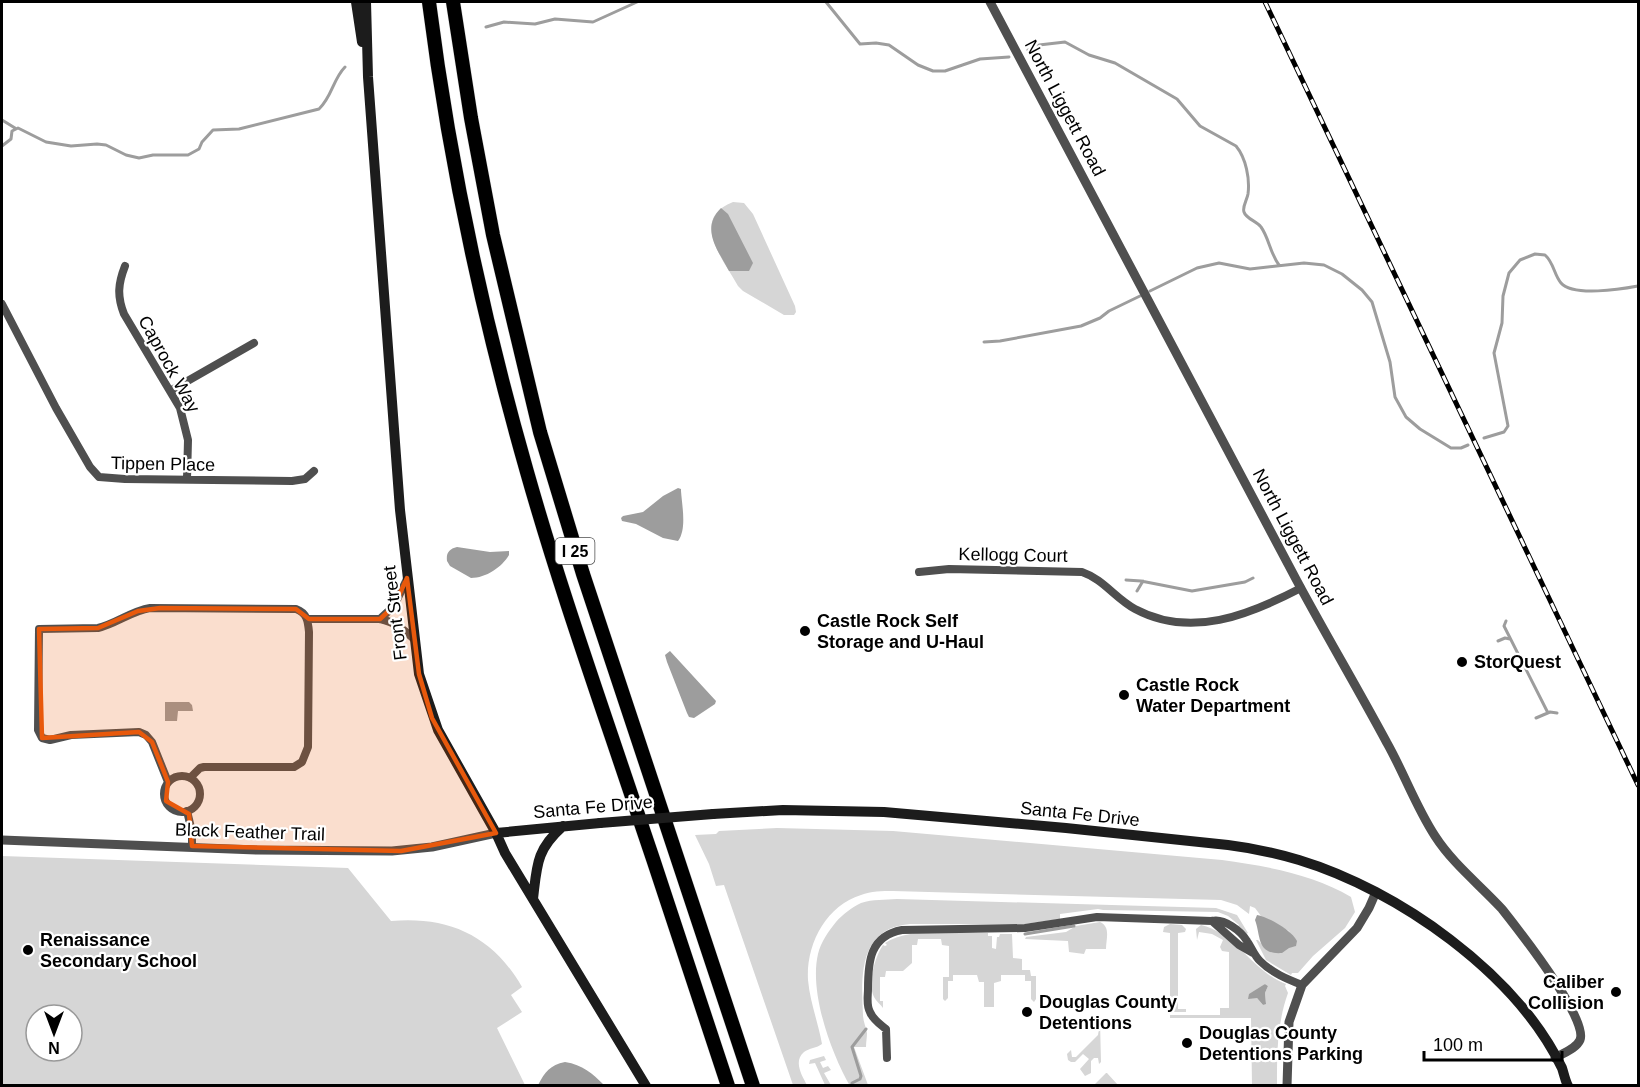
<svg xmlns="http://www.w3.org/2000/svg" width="1640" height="1087" font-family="Helvetica,sans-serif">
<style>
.green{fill:#d6d6d6;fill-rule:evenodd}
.water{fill:#9d9d9d}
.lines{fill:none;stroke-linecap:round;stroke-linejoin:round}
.stream{stroke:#9d9d9d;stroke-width:3}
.motorway-casing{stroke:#dbdbdb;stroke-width:15}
.minor{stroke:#4f4f4f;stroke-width:8}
.tertiary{stroke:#4f4f4f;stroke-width:9}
.secondary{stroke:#1c1c1c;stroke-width:10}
.motorway{stroke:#000;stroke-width:14}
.rail-casing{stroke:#000;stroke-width:5}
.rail{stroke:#fff;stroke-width:3;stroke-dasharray:9;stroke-linecap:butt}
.secondary-bridge{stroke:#1c1c1c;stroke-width:10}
.marked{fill:#e8590c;fill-opacity:0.2;stroke:#e8590c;stroke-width:4.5;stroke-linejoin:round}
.poi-dot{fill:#000;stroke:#fff;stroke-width:2}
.labels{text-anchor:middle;stroke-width:4.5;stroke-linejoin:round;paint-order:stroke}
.shield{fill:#fff;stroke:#4c4c4c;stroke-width:1.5}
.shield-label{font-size:16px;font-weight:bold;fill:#000}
.street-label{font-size:18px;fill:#000;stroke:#fff}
.poi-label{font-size:18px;font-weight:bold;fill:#000;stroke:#fff;text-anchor:start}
</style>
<rect width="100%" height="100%" fill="#fff"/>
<!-- green -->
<path class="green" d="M733,202L744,203L753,214L795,306L796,312L794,315H784L743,291L738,286C723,259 689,219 733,202Z
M777,828L893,831L1222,860C1265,866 1313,874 1351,897L1355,912L1345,928L1313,956L1298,973H1292L1291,975L1266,960L1256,940H1258L1265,948L1296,946L1289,931L1261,916L1255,908L1250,906L1249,914L1237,905L1221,900L893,891C882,891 871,891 861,895C826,906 806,944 808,980C810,1002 818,1022 822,1044C817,1048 809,1048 804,1052C793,1061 802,1076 807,1085H793L724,885L716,886L709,864L695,835L716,834L719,831Z
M2,856L348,868L391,921C448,916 492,935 522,987L511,995L522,1012L497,1028L525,1085H2ZM36,1015H72V1051H36Z
M897,899L1216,908L1237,915L1248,933L1246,934L1237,928L1239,925L1228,916L1218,912L1103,910L1098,909L1060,914V919L1024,924H910C859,928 861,975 863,1015C863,1021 866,1027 867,1033C867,1037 866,1042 866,1047H854L868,1085L850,1086C831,1053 809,992 818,954C821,942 828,932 836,922C842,915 852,907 861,903C873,899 885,900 897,899Z
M1100,922C1111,927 1106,939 1106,949H1086L1084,954L1069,952L1068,941L1025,939L1026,937L1066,932L1076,926Z
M1170,924L1182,925L1186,929L1185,932L1178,933V1009H1186V1012H1170V933L1163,932L1164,927Z
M1201,925C1236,933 1253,972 1286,984L1285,986L1288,993C1277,1024 1277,1053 1277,1085H1252L1251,1018H1170V1015H1220V1008H1229V952L1222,951L1220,947L1223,940L1212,934L1199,932L1197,940L1196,929ZM1265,984L1268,986L1265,993L1266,1003L1263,1005L1257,998H1252Z
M988,933V936H992V948L996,949L997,937H999L1000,934H1012L1013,958L1022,959V970H1030L1031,976H1036V999L1034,1002L1031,999V981H1025V975H1001V981L994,983V1007H984V982H979L977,975H953V981H948V998L945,1001L943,999V977H949V946L942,945L941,939H918L917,945H912V963L903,971H886L885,977H880V1001H883V1008C881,1005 876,1001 874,997C867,983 875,957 883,945L885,946L887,945L885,943C908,927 960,933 988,933Z
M1100,1022L1101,1062L1099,1064L1098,1058H1094L1091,1061V1073L1085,1076L1080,1069L1089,1059L1083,1054L1075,1062H1071L1068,1060L1067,1054L1071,1050L1072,1057H1076L1098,1035Z
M824,1056L826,1060L820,1062L823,1068L828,1066L831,1070L824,1073L831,1085H825L815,1063L809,1064L810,1060Z
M1107,1073L1118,1085H1094L1106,1073Z"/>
<!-- water -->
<path class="water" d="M721,208L728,214L753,263L749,271H729C718,250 700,229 721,208Z
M678,488L681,489V491C682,506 687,529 678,541L663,538L636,524L622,521L621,518L623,516L643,512L663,496Z
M457,547L490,552L509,551V555C502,567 486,578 471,578L450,566L447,561C446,553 449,549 457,547Z
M670,651L716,701L715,704L694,718L689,717L687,713L667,662L665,655Z
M165,702H189L192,705L193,711H178L177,721H165Z
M1257,915C1269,917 1292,931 1297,941L1296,946L1289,948L1282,953C1256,955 1261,935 1255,920Z
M1265,984L1268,986L1265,993L1266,1004L1263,1005L1257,998L1248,999L1249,994Z
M565,1062C583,1065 592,1073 604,1085H538C545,1072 550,1065 565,1062Z"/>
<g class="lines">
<!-- stream -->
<path class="stream" d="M826,2L860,44L876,43L889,45L918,65L933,71H945L980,59L1009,57
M486,27L504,22L535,24L555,19L593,22L637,2
M1028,50L1039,45L1065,42L1089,55L1115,63L1177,99L1200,126L1236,146C1246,158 1250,179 1248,194C1247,200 1242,207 1244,212C1246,219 1257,221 1261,227C1269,238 1270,253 1279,265
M2,120L15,128
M2,146L11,139L12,131L18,128L46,142L71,146L97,144L106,145L126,155L139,158L153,155H188L199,149L202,142L213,130L239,129L319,109C332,97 333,79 345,67
M1150,291L1197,268L1219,263L1250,269L1304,263L1324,265L1342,274L1362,290L1372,302L1390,362L1395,397L1406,417L1420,429L1451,448H1461L1468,445
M984,342L1000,341L1081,326L1100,318L1109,311L1140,296
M1484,438L1504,432L1508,426L1494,353L1502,323L1503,296L1509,273L1520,260L1535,254L1545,255C1554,263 1554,275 1561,283C1573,297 1622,289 1638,286
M1126,580L1141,581L1192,591L1245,582L1253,578
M1137,591L1143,581
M1506,621L1504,626L1548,713
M1498,641L1505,638L1510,639
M1536,718L1550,712L1557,713
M1025,934L1074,926
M852,1086V1083L860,1079L861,1076L852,1047L866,1029"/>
<!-- motorway casing -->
<g class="motorway-casing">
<path id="motorway" d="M429,2C449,160 483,318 527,472C557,578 593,681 628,785C662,885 695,985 728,1086
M453,2L471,118L493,235L540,432L583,574L753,1086"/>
</g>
<!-- minor -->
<path class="minor" d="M125,266C118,284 117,296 124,314L180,408L188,440L187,479
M2,304L56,408L90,467L99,477L125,479L292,481L305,479L314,471
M170,391L254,343
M919,572L949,569L1082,572C1103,579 1116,599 1135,609C1191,639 1249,615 1301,588
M307,619H380C395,622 403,629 414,639
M380,619L394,606L407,579
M164 794a18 18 0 1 1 36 0a18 18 0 1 1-36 0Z
M168,782L152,742L146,735L139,732L71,735L50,740L42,738L38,730L39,629L98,628C116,624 131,611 150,608L296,609C307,613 308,621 309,632L308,747L302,762L294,767H204L200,768L190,778
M187,811L192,832V846
M1212,921L1239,945L1253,953
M887,1058L886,1029C880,1024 873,1020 870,1012C866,1005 868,996 868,989C868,961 870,936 902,930L1025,928L1097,917L1212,921C1224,918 1241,931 1247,941C1252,948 1254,955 1260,961C1272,973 1287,979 1302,985"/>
<!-- tertiary -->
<path class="tertiary" d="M990,2C1092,195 1194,388 1297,581C1326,635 1358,689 1387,743C1404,773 1416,807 1435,836C1453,864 1480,885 1502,909C1517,928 1589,1019 1580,1040C1576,1049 1563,1053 1555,1058
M2,840L257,850L392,851L432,847L496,833
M1287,1086L1289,1022L1302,985L1357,928L1369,908L1376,892"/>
<!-- secondary -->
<path class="secondary" d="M356,2L362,42
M366,2L368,77L400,510L419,674L438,730L496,833L505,853L646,1086
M713,814L783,810L884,812L1066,828L1228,845C1252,848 1276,853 1299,860C1398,890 1516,973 1562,1068C1564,1074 1565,1080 1568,1086
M496,833L600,823
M533,899C537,865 536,850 563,826"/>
<!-- motorway -->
<use href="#motorway" class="motorway"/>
<!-- rail casing -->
<g class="rail-casing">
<path id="rail" d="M1265,2L1638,785"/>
</g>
<!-- rail -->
<use href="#rail" class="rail"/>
<!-- secondary-bridge -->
<path class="secondary-bridge" d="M600,823L713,814"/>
</g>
<!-- marked area -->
<path class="marked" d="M407,578L419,674L432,718L496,833L401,851L192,846L189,814L166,801L168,782L152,742L139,732L42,738L39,629L98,628L138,611L160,608L296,609L309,619H380L394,606Z"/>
<!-- markers -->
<g class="poi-dot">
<circle cx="805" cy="631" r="6"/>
<circle cx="1462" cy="662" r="6"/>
<circle cx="1124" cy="695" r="6"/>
<circle cx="28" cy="950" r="6"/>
<circle cx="1616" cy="992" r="6"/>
<circle cx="1027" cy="1012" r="6"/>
<circle cx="1187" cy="1043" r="6"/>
</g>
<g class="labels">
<!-- shield labels -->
<rect class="shield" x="555.5" y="538" width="39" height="26" rx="4.5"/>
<g class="shield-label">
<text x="575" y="557">I 25</text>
</g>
<!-- street labels -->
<g class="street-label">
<text transform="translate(1065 108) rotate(62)" y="6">North Liggett Road</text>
<text transform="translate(169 364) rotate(61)" y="6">Caprock Way</text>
<text transform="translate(163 464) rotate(1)" y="6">Tippen Place</text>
<text transform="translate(1293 537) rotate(62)" y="6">North Liggett Road</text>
<text transform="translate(1013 555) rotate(1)" y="6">Kellogg Court</text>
<text transform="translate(395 613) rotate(-97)" y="6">Front Street</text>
<text transform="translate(593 807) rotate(-5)" y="6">Santa Fe Drive</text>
<text transform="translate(1080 814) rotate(6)" y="6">Santa Fe Drive</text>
<text transform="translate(250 832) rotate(2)" y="6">Black Feather Trail</text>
</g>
<!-- poi labels -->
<g class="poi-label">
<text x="817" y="627">Castle Rock Self<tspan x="817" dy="21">Storage and U-Haul</tspan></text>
<text x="1474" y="668">StorQuest</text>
<text x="1136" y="691">Castle Rock<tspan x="1136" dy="21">Water Department</tspan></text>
<text x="40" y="946">Renaissance<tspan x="40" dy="21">Secondary School</tspan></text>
<text x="1604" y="988" text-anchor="end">Caliber<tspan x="1604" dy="21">Collision</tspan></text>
<text x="1039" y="1008">Douglas County<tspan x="1039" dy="21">Detentions</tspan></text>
<text x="1199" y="1039">Douglas County<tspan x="1199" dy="21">Detentions Parking</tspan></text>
</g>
</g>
<!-- border -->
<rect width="1640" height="1087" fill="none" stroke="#000000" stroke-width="6"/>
<!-- north arrow -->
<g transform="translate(54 1033) rotate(180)"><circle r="28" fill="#ffffff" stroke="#999999" stroke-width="1.5"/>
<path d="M0-4.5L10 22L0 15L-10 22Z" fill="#000000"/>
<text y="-9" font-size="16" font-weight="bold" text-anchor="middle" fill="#000000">N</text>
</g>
<!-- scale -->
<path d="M1424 1051v9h138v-9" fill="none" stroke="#000000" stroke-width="3"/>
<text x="1433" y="1051" font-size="18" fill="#000000" stroke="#ffffff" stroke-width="4.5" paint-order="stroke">100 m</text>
</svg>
